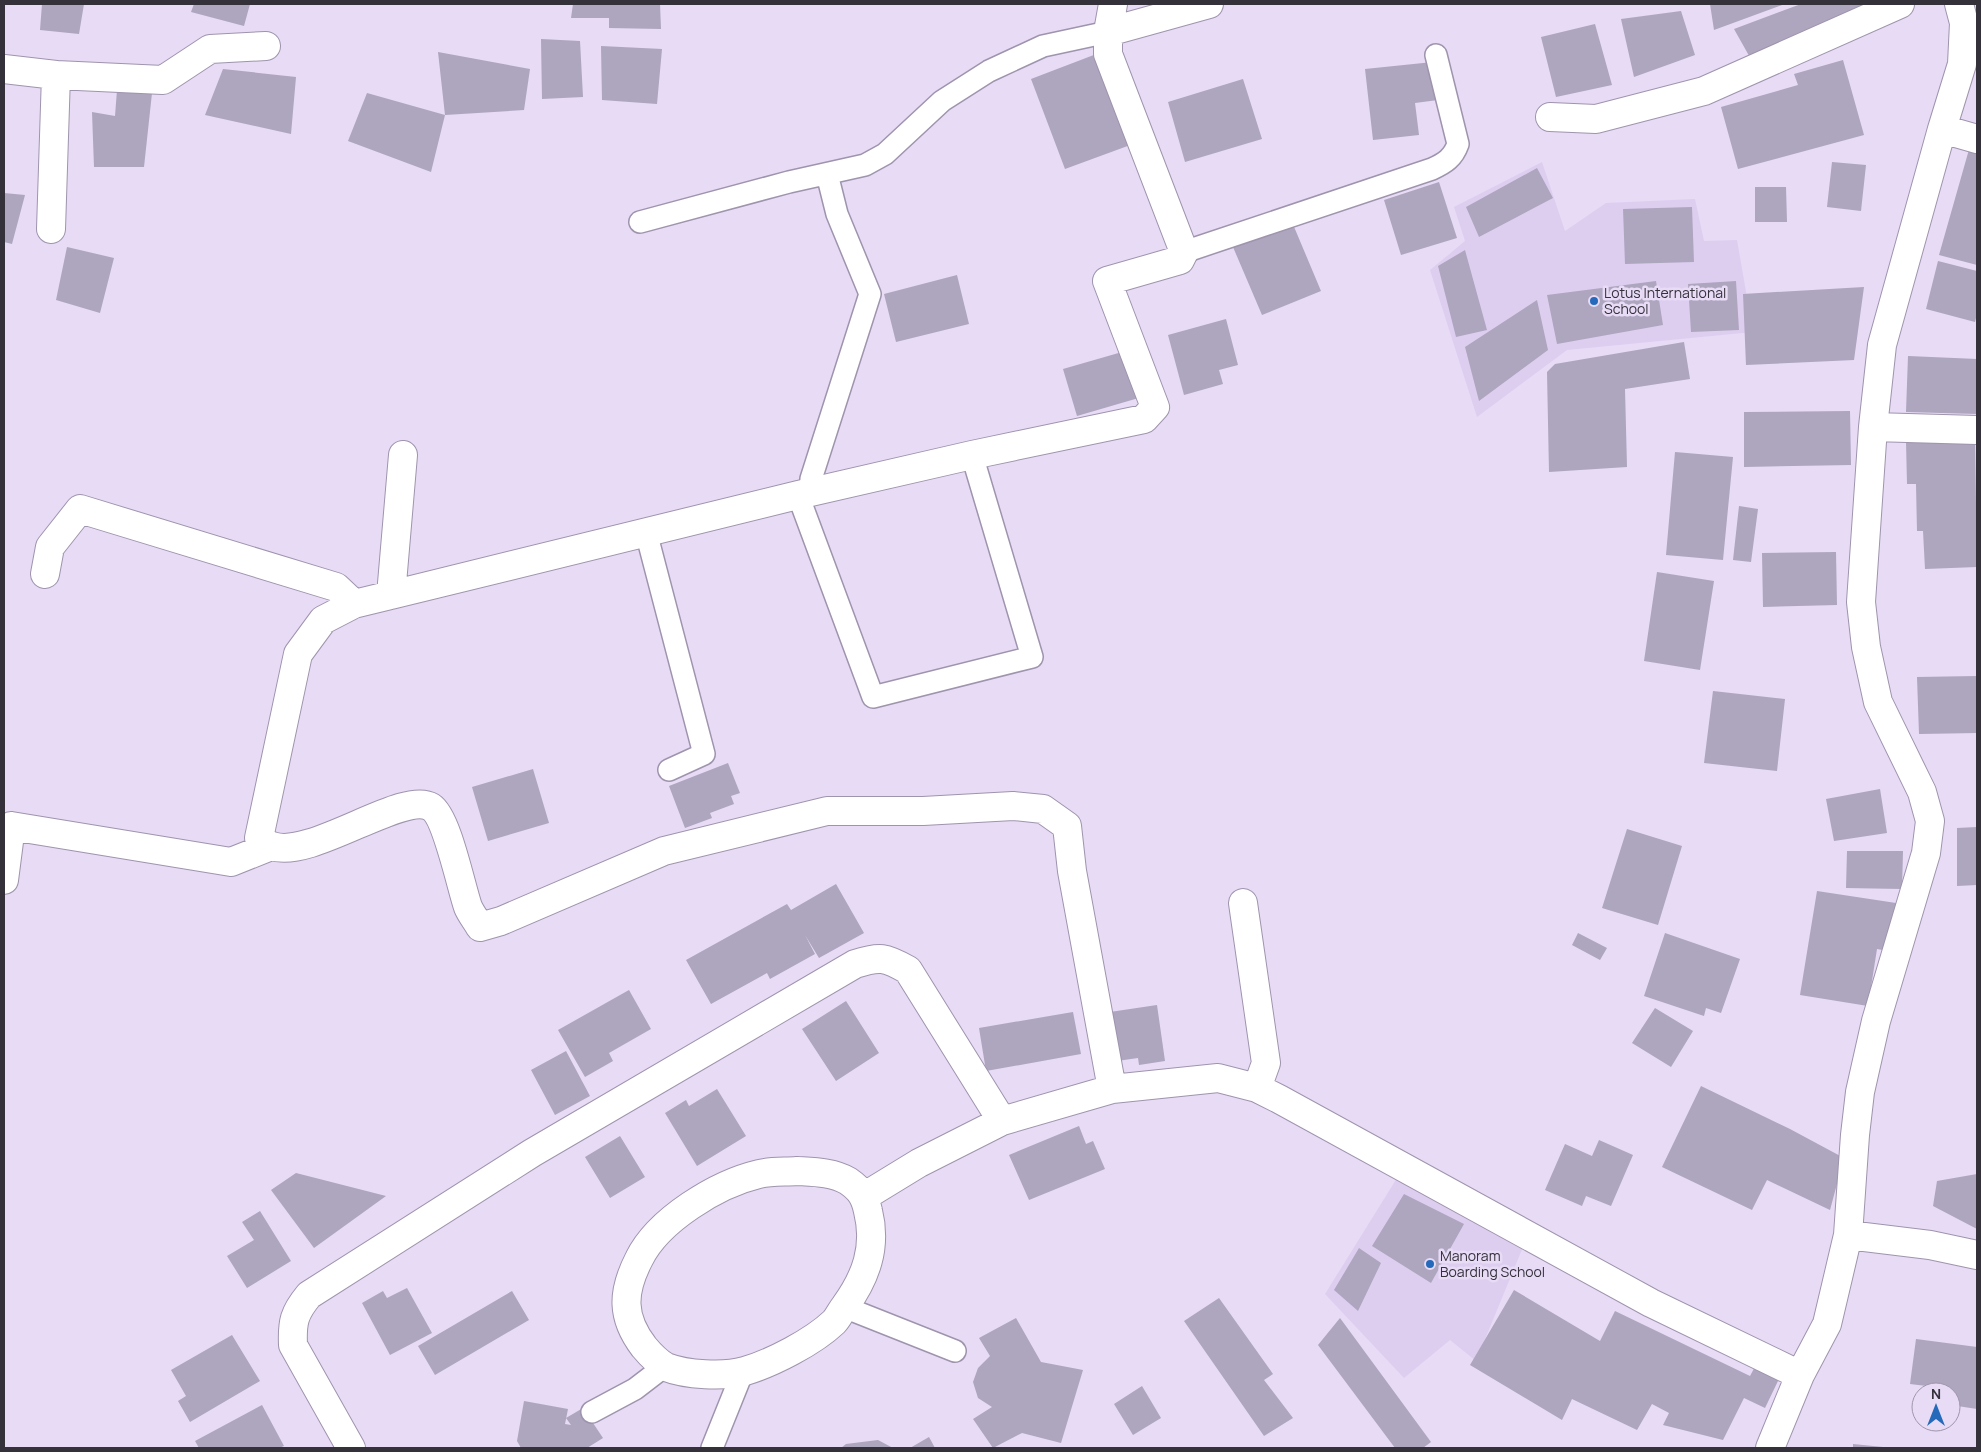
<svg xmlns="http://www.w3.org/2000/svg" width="1981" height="1452" font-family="Manrope,sans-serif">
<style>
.built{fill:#ddcef0}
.building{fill:#aea5bf}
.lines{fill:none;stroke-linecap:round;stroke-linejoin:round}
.service-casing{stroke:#9f94ad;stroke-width:24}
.minor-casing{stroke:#9f94ad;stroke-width:30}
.service{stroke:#fff;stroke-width:21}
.minor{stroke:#fff;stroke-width:28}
.poi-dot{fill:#2569ba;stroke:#e7dbf6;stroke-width:2}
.labels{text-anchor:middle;stroke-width:5;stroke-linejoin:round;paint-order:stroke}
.poi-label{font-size:14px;fill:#35313b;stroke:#e7dbf6;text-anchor:start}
</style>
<rect width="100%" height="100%" fill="#e7dbf6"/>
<!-- built -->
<path class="built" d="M1542,162L1565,231L1606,203L1695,199L1704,241L1737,240L1753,332L1567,350L1477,417L1430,270L1465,241L1454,207Z
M1402,1170L1528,1235L1476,1361L1450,1340L1404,1378L1325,1294Z"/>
<!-- building -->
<path class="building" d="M42,4H84L79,34L40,30Z
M194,4H250L244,26L191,12Z
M573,4H660L661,29L609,28V18H571Z
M1710,4H1785L1714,30Z
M1801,4H1877L1752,61L1734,29Z
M1681,11L1695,55L1634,77L1621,19Z
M1595,24L1612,85L1556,97L1541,37Z
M541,39L580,41L583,97L542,99Z
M601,46L662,49L657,104L602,100Z
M438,52L530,69L524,110L445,115Z
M1099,53L1133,144L1065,169L1031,79Z
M1843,60L1864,135L1738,169L1721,107L1798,85L1794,74Z
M1433,62L1438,100L1415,103L1419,135L1373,140L1365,69Z
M223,69L296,77L291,134L205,115Z
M1243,79L1262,139L1185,162L1168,102Z
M117,90L152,93L144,167H94L92,112L115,116Z
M367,93L445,115L431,172L348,141Z
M1970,146L1977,148V265L1939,255Z
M1832,162L1866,165L1861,211L1827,207Z
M1537,168L1553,198L1479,237L1466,207Z
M1439,182L1457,238L1401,255L1384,200Z
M1755,187H1786L1787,222H1755Z
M4,193L25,195L12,244L4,242Z
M1692,207L1694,262L1625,264L1623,209Z
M1292,222L1321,291L1262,315L1233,247Z
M67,247L114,258L100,313L56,300Z
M1465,250L1487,330L1456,337L1438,266Z
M1938,261L1977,271V314L1975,322L1926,309Z
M957,275L969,324L896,342L884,294Z
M1656,281L1663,325L1557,344L1547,295Z
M1736,281L1739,330L1691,332L1688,284Z
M1864,287L1854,360L1746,365L1743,294Z
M1537,300L1548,350L1479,401L1465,347Z
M1226,319L1238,365L1219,370L1223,384L1184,395L1168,335Z
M1684,342L1690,379L1625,389L1627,467L1549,472L1547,372L1555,364Z
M1129,350L1142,397L1077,416L1063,369Z
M1908,356L1977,359V414L1906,412Z
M1850,411L1851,465L1744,467V412Z
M1975,438L1977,567L1925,569L1923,531H1917L1916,484H1907L1906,441Z
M1675,452L1733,457L1723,560L1666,555Z
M1739,506L1758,509L1751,562L1733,560Z
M1836,552L1837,605L1763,607L1762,553Z
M1657,572L1714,581L1700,670L1644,661Z
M1977,676V733L1919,734L1917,677Z
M1713,691L1785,699L1777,771L1704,763Z
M728,763L740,793L731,796L734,804L710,813L712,818L685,828L669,786Z
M533,769L549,823L488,841L472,787Z
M1880,789L1887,833L1834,841L1826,799Z
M1977,827V885L1957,886V828Z
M1627,829L1682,846L1658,925L1602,908Z
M1847,851H1903L1902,889L1846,888Z
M836,884L864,933L819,958L805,935L815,954L770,979L767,973L711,1004L686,960L787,904L791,910Z
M1817,891L1896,903L1888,951L1877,949L1868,1006L1800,995Z
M1578,933L1607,948L1600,960L1572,945Z
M1665,933L1740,959L1721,1013L1706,1008L1704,1016L1644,996Z
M629,990L651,1029L609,1053L613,1061L585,1077L558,1030Z
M846,1001L879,1053L836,1081L802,1029Z
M1157,1005L1165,1061L1139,1065L1138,1058L1117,1061L1110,1012Z
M1655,1008L1693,1031L1671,1067L1632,1043Z
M1073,1012L1081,1054L986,1071L979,1028Z
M566,1051L590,1096L555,1115L531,1070Z
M1701,1086L1790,1129L1844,1158L1830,1210L1767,1180L1752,1210L1662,1167Z
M717,1089L746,1136L697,1166L665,1113L686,1100L689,1106Z
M1079,1126L1086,1144L1093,1141L1105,1169L1029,1200L1009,1155Z
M620,1136L645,1177L610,1198L585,1157Z
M1599,1140L1633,1155L1611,1206L1586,1196L1582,1206L1545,1190L1565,1144L1592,1156Z
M296,1173L386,1196L314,1248L271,1190Z
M1977,1174V1229L1933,1206L1937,1181Z
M1404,1194L1464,1224L1431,1283L1372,1246Z
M260,1211L291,1261L247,1288L227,1256L254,1240L242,1222Z
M1359,1248L1381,1263L1358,1311L1334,1290Z
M407,1288L432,1333L390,1355L362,1303L383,1291L387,1298Z
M1514,1290L1600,1341L1615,1311L1750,1376L1758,1361L1778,1381L1765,1408L1744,1398L1723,1440L1663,1425L1669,1413L1652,1404L1637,1430L1572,1399L1562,1420L1470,1365Z
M512,1291L529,1320L435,1375L418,1346Z
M1219,1298L1273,1374L1264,1380L1293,1418L1264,1436L1184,1321Z
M1016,1318L1041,1362L1083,1370L1061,1443L1022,1433L993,1448L973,1419L992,1407L978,1398L973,1382L978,1368L990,1356L979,1338Z
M1340,1318L1431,1442L1423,1448H1395L1318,1345Z
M232,1335L260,1381L190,1422L178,1401L186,1396L171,1370Z
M1916,1339L1977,1347V1409L1951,1405V1392H1934L1935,1387L1910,1384Z
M1142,1386L1161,1418L1133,1435L1114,1404Z
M524,1401L568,1409L565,1424L571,1425L566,1418L583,1408L603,1438L587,1448H521L517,1441Z
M262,1405L284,1446L279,1448H199L195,1441Z
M929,1437L935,1448H910Z
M878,1440L893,1448H841L846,1444Z
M1853,1444L1883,1447V1448H1853Z"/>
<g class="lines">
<!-- service casing -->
<g class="service-casing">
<path id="service" d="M640,222L789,182L865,165L885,154L942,101L989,71L1043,46L1108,32
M1184,252L1432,169C1445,163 1453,158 1458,144L1436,55
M810,492L811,479L870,294L837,214L827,174
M798,495L873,697L1032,657L972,455
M646,532L704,754L669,770
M844,1307L955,1351
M592,1412L635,1389L665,1366
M712,1448L743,1371"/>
</g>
<!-- minor casing -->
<g class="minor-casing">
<path id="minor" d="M1108,32L1113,4
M4,69L56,75L51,229
M56,75L163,80L210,49L266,46
M1550,117L1596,119L1704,91L1900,4
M1942,129L1977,139
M1873,427L1977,430
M403,455L391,595L354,604L323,620L298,654L259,838C263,840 267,845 272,846C311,860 403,790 431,807C447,817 461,887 468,907C471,914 476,920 480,927L501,921L664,851L827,811H923L1013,806L1043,809L1067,826L1072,871L1112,1089
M45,574L50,547L80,509L336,587L354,604
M391,595L798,495L972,455L1144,419L1155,407L1107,281L1180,260L1184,252L1108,54V32L1209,4
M4,880L11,826L231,862L271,846
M1243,903L1266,1063L1257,1088
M797,1171C814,1172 833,1172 848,1181C861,1190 865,1197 868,1211C877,1247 866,1277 845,1306C841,1311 838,1318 834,1322C813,1342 772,1363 745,1371C724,1377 686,1375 666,1367C659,1363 649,1353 644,1347C621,1317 622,1292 639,1259C658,1220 717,1184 759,1174C771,1171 785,1172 797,1171Z
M865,1196L919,1163L1002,1121L1112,1089L1218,1078L1257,1088L1279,1099L1651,1303L1800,1375
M1848,1235L1930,1245L1977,1255
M351,1448L293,1345C292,1322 294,1313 309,1295L532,1153L855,964C880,956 885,957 908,970L1002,1121
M1770,1448L1800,1375L1827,1324L1848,1235L1855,1135L1860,1092L1876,1021L1926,853L1930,821L1922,792L1878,702L1866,647L1861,602L1873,427L1882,345L1942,129L1962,64L1964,23L1959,4"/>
</g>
<!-- service -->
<use href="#service" class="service"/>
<!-- minor -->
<use href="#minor" class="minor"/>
</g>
<!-- markers -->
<g class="poi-dot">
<circle cx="1594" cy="301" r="5"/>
<circle cx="1430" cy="1264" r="5"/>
</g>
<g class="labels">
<!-- poi labels -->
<g class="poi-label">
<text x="1604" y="298">Lotus International<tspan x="1604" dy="16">School</tspan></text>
<text x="1440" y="1261">Manoram<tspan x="1440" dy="16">Boarding School</tspan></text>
</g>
</g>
<!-- border -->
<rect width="1981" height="1452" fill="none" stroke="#35313b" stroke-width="10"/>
<!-- north arrow -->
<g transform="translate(1936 1407)"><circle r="24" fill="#e7dbf6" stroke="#a097ab"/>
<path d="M0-4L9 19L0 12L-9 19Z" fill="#2569ba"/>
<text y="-8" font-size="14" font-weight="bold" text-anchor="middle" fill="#35313b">N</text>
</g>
</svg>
